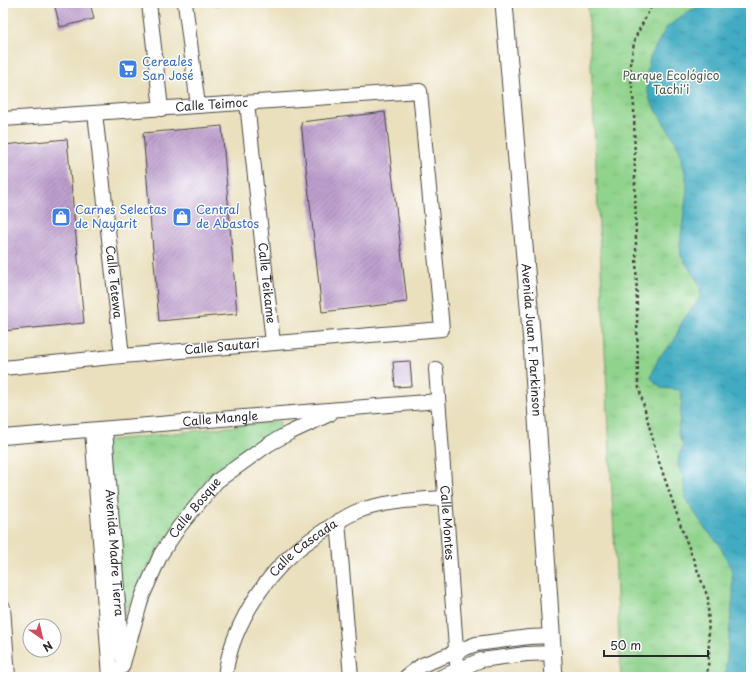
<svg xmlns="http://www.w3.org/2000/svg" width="754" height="680" font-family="'Playpen Sans',sans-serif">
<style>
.park{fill:url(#park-tufts);stroke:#5e7f5c}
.water{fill:url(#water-ripples);stroke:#366b76}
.building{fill:url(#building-hatch)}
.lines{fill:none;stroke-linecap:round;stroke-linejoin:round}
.minor-casing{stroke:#484641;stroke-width:16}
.major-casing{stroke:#484641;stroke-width:19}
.path{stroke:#484641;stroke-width:2.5;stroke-dasharray:3 3;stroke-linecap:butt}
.minor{stroke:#fff;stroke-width:14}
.major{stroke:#fff;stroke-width:17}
.labels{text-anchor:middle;stroke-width:3;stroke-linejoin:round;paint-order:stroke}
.shop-label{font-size:12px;fill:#366cbe;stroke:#fff;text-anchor:start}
.park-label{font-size:12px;fill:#495d48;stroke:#fff}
.street-label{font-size:12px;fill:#2b2b2b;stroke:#fff}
</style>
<defs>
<pattern id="park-tufts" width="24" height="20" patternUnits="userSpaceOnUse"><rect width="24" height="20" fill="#90d38c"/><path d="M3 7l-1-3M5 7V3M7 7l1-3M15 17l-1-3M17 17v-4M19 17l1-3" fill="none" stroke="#7cb579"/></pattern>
<pattern id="water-ripples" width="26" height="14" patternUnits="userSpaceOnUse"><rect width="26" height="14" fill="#41abc1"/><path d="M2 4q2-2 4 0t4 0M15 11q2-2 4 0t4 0" fill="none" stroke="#378b9d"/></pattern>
<pattern id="building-hatch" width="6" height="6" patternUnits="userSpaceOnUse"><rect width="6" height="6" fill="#be9fcd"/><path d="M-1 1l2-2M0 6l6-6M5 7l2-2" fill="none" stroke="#9b82a7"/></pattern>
</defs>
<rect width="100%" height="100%" fill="#fff"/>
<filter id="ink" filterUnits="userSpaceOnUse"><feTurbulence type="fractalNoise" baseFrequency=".025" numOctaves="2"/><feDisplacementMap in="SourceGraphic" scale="8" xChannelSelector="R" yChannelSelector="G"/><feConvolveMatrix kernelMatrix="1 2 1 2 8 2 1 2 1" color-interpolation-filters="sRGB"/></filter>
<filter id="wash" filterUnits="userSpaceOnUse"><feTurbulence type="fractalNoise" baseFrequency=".012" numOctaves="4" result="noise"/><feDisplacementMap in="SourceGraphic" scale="16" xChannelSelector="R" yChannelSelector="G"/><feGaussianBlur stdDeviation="0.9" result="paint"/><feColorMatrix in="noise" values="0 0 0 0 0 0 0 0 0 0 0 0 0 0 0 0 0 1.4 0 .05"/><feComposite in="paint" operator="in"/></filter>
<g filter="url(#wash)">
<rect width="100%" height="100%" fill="#eae0be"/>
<!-- park -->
<path class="park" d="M588,3H751V677H621Z
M280,421L278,435L210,483L158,549L121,621L104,441Z"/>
<!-- water -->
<path class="water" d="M703,3H751V677H725L733,595L732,571L719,544L704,527L685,498L683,476L678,466L679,455L683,445L678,434L682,398L680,390L661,388L651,378L654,368L659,357L674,341L682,322L701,296L700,285L681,256L680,244L687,189L686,177L679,148L650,100L647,89L646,78L650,57L666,28L683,15Z"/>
<g id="blocks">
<!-- building -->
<path class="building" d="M54,3H90L94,19L60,27Z
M215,3H238V4L215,6Z
M385,112L407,302L322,312L301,122Z
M222,126L237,314L159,321L143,133Z
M67,139L84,323L3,331V145Z
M410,361L412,386L395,387L393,362Z"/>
</g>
</g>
<g filter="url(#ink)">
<use href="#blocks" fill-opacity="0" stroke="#484641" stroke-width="1"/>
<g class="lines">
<!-- minor casing -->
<g class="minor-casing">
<g id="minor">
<path d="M149,3L161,109"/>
<path d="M185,3L198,106"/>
<path id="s1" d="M247,103L273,343"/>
<path id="s2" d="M95,113L122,356"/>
<path id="s3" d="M3,119L420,91L442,329L122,356L3,368"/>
<path id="s4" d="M436,369L458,677"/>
<path id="s5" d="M105,429L122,657"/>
<path d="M92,430L110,677"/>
<path id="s6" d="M3,437L438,401"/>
<path d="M338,521L351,677"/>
<path d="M3,607L8,677"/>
<path id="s7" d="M110,674L122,667L142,597L161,554L179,527L212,487L217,481L269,444L289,433L330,414"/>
<path id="s8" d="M225,677C230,631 262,579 297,550C304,544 312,539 319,534C332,525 344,517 358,511C386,501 416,500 445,498"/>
<path d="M406,677L422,665L476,644L529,637L552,636"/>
<path d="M441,677L481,660L526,654L553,653"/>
</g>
</g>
<!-- major casing -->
<g class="major-casing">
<g id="major">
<path id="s9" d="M504,3L532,343L554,677"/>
</g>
</g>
<!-- path -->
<path class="path" d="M656,3L651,7L635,38L630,65L634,107L638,384L658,459L683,532L708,598L709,655L707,677"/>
<!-- minor -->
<use href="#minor" class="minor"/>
<!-- major -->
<use href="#major" class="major"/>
</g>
</g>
<!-- icons -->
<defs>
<g id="supermarket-square" transform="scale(1)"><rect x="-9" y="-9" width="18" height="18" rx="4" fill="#3f7fe0" stroke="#fff"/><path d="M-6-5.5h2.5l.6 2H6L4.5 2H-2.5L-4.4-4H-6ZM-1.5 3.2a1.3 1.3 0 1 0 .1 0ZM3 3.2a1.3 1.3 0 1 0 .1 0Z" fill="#fff"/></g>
<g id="shop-square" transform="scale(1)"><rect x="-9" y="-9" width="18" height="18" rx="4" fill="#3f7fe0" stroke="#fff"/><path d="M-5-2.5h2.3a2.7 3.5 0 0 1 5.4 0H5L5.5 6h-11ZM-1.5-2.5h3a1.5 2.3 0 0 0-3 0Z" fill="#fff"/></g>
</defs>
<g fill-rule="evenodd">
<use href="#supermarket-square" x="128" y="69"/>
<use href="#shop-square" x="61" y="217"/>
<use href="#shop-square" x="182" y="217"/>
</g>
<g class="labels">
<!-- shop labels -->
<g class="shop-label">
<text x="142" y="66">Cereales<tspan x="142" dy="14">San José</tspan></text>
<text x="75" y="214">Carnes Selectas<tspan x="75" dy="14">de Nayarit</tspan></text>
<text x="196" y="214">Central<tspan x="196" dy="14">de Abastos</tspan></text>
</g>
<!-- park labels -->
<g class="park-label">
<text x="671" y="80">Parque Ecológico<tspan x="671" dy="14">Tachi'i</tspan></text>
</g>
<!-- street labels -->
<g class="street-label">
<text dy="4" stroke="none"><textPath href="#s3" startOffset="209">Calle Teimoc</textPath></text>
<text dy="4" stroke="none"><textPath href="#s2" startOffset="170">Calle Tetewa</textPath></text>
<text dy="4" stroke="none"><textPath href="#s1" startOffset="181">Calle Teikame</textPath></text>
<text dy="4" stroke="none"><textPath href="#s9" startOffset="338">Avenida Juan F. Parkinson</textPath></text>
<text transform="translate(222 347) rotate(-5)" y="4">Calle Sautari</text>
<text dy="4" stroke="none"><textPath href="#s6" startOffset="218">Calle Mangle</textPath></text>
<text dy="4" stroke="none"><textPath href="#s7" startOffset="191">Calle Bosque</textPath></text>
<text dy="4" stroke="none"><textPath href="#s4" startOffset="154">Calle Montes</textPath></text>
<text dy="4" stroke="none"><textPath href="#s8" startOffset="155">Calle Cascada</textPath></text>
<text dy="4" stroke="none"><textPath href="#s5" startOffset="124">Avenida Madre Tierra</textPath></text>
</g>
</g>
<!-- margin -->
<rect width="754" height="680" fill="none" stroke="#fff" stroke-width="16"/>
<!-- north arrow -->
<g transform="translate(42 638) rotate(146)"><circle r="19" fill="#ffffff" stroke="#aaaaaa"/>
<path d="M0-3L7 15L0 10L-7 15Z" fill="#d1495b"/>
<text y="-6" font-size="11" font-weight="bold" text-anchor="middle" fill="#2b2b2b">N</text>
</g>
<!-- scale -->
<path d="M604 650v6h104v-6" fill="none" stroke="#2b2b2b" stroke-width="2"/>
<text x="610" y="650" font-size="12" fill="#2b2b2b" stroke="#ffffff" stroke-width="3" paint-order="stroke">50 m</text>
</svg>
